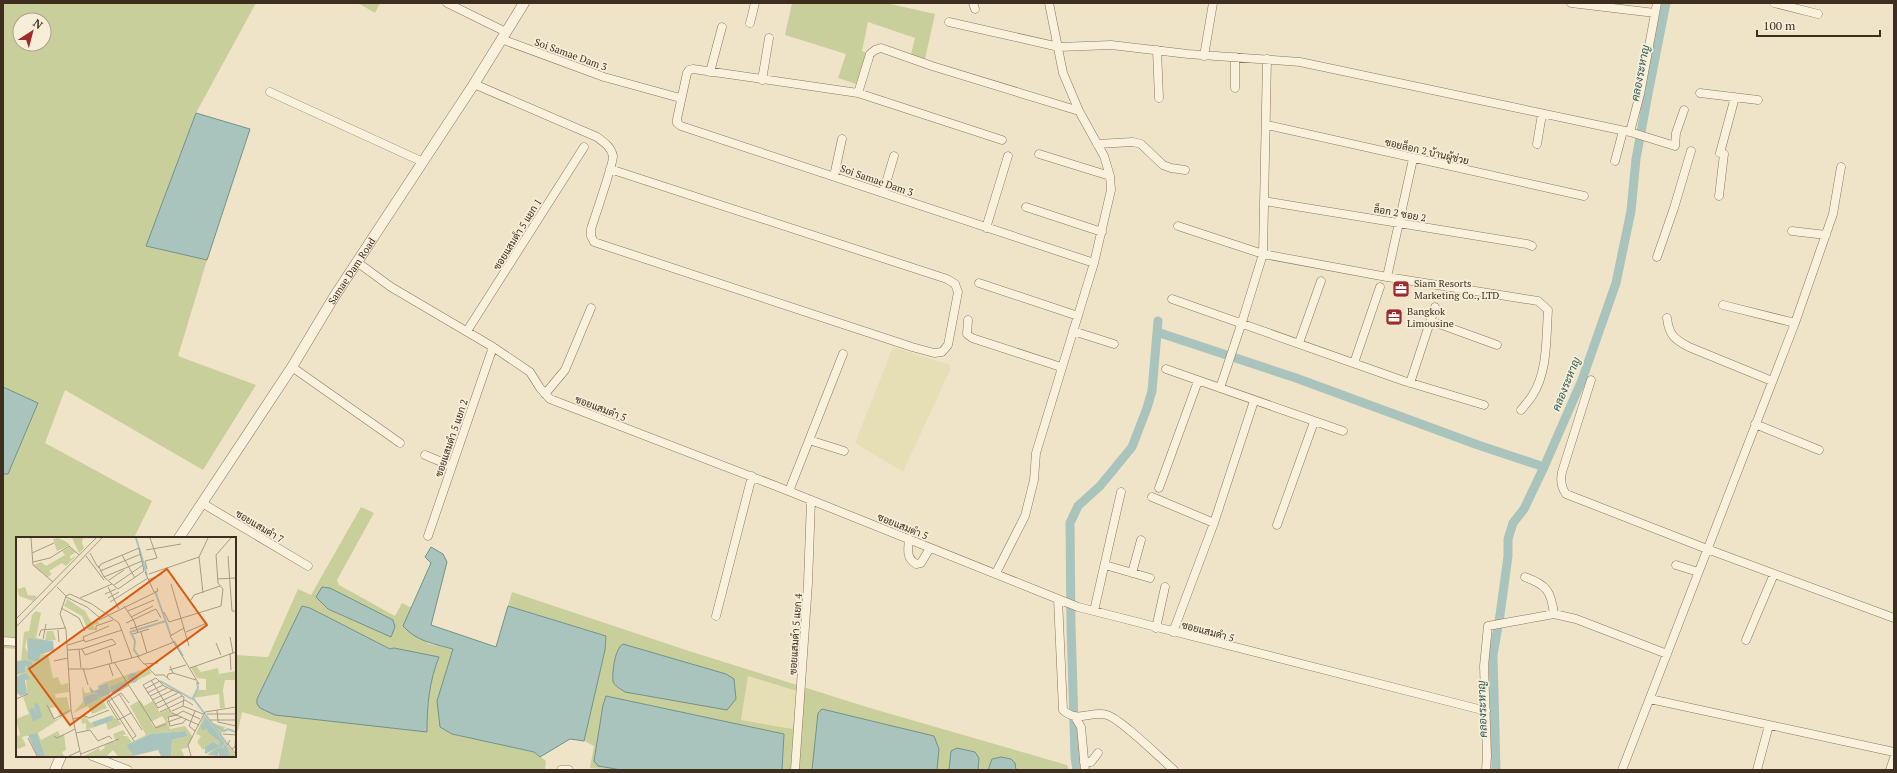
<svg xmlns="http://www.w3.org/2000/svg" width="1897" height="773" font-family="'PT Serif',Sarabun,serif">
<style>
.farmland{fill:#e6deb5}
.green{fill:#c9cf9b;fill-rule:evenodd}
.water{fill:#a9c4bc;stroke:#6f938a}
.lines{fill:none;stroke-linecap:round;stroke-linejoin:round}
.canal{stroke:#a9c4bc;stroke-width:9}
.minor-casing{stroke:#8d765c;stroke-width:9}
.tertiary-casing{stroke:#8d765c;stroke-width:11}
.minor{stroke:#faf1dc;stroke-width:8}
.tertiary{stroke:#faf1dc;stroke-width:10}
.labels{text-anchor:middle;stroke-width:3.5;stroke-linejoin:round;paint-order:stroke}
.street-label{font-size:10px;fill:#3d2e20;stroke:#f7eed8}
.poi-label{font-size:10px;fill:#3d2e20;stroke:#f7eed8;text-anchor:start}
.water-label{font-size:11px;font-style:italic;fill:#2f5d5a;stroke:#f7eed8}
.inset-river{fill:none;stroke:#a9c4bc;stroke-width:2}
.inset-road{fill:none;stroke:#a89b85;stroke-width:1}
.view{fill:#df570d;fill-opacity:0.15;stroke:#df570d;stroke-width:2}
.inset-edge{fill:none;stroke:#3d2e20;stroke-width:2}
</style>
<rect width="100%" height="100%" fill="#f0e4c8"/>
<!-- farmland -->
<path class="farmland" d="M893,347L950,365V370L903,472L855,443Z
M748,676L797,691L793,729L741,720Z"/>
<!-- green -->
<path class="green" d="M3,3H256L196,113L146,246L207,260L178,356L256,385L203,470L65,390L45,443L152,501L134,538H17V649L3,648V474H8L38,403L3,387ZM20,20H44V44H20Z
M358,3H380L375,13Z
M792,3H886L935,14L925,59L911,54L915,38L868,22L862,51L867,53L856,84L838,78L846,54L785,35Z
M361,507L374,513L337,580L339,585L395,616L402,603L412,608L403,626L429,644L453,649L437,701L452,734L534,752L546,761L545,770H278L287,725L242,712L238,731L235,730V655L268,657L298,589L311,595ZM330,588L393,620L395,627L391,636L328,609ZM302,606L310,608L390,649L394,648L438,657C429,682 427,706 427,732L257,699Z
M512,592L689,651L870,708L1067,765L1069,770H1016L1015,763L989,765L988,770H978L979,758L951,752L949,770H937L939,749L818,713L812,770H782L784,734L606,696L598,766L622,770L590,768L594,746L584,741L605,650L606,636L508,606ZM748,676L797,691L793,729L741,720ZM616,685L727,710L625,692Z"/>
<!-- water -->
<path class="water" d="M196,113L250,129L207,260L146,246Z
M3,387L38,403L8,474H3Z
M431,547L443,554L447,562L431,625L496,647L508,606L606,636L605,650L584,741L570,739L540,757L534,752L452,734L440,727L437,701L453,649C434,644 416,641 403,626L431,563L425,557Z
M322,587L330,588L393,620L395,627L391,637L328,609L316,597Z
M302,606L310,608L390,649L394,648L439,657C429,682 427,706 427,732L275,715L260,708L257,704V699Z
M623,644L726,674L734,679L736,699L727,710L625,692C621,689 614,686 613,681C612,672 615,648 623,644Z
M606,696L784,734L782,770H622L598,766L594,761L603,705Z
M822,709L934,736L939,749L937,770H812L818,713Z
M957,748L975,752L979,758L978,770H949L951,751Z
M1001,757L1011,759L1015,763L1016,770H988L992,759Z"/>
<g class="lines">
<!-- canal -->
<path class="canal" d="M1157,332L1296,378L1478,445L1544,467
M1077,770L1075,757L1071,625L1070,523L1078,506L1100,486L1132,447L1147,408L1152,391L1158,321
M1496,770L1493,655L1500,615L1508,556V539L1513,523L1524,509L1544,467L1582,380L1616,283L1631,211L1636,159L1648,94L1666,3"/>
<!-- minor casing -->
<g class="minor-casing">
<path id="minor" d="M447,3L506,32
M973,3L975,9
M1571,3L1655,13
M1774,3L1818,14
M949,22L1059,47L1111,45L1188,54L1300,62L1630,132L1675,146L1676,133L1684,110
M750,23L755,3
M501,39L604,77L680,98
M1157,50L1159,98
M1204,56L1213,3
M1235,57V88
M710,72L722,27
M762,80L769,38
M474,84L597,137C605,143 611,147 613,156C614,162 594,219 591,229V236L594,242L912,347L934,353L942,352L948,345L958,292L955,284L947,279L610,169
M270,92L423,162
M858,93L870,54L875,50L881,48L932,66L1079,111
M1700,93L1758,100
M1267,125L1584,196
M1630,132L1640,94L1657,3
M1002,140L858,93L693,69L689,70L687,73L677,119V123L681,126L1094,263
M1097,144L1133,142L1141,144L1163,165L1171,168L1185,170
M1537,144L1542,114
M1720,153L1735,97
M1039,154L1110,176
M1615,161L1623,131
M834,176L842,139
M883,193L894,156
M1719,196L1724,154
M1264,201L1527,244L1532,246
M1026,207L1102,232
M1178,226L1263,254L1387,277L1538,301L1548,310C1546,338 1548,372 1532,396C1529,401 1524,406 1521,410
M986,228L1008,156
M1792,231L1826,235
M1657,257L1674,208L1691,151
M357,262L391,287L493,347L530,372L540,388L550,399L781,488L1078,607L1486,711
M1387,277L1413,159
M979,283L1078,316
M1172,299L1404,381L1484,405
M1723,305L1795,323
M1667,318C1669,335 1674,339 1689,347L1772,381
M968,320L967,334L972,338L1061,367
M1431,321L1497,345
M467,331L584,147
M1073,331L1114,344
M1299,343L1321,281
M1354,363L1380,287
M292,367L400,443
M1166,369L1343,431
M1591,380L1562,472C1560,481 1561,487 1566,494L1707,549L1894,618
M1410,383L1435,307
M1220,388L1242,322L1263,254L1267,59
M545,394L565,370L591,308
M1755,424L1819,450
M809,440L844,451
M425,455L451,466
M1159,488L1198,381
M789,491L843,354
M1152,497L1214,523
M202,503L308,566
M1277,525L1314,422
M428,536L493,347
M909,539C908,550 906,558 916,564L921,563L930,548
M1105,565L1150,578
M1676,565L1698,572
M996,573L1025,516L1034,480L1036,453L1094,263L1111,190L1110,176L1104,156L1079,111L1063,73L1049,3
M1132,573L1141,540
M1525,577C1547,585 1551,591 1554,614
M1058,599L1063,710C1078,724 1091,710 1107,715C1121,719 1161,759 1174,770
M1094,611L1121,492
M716,616L752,476
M1156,628L1165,587
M1173,632L1214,523L1254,401
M1746,640L1774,574
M3,641L17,642
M1650,699L1894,752
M1075,717L1081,727L1085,770
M92,756L128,770
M1084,762H1091L1098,753
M561,770H569
M795,770L808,583L811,500
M1486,770L1487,756L1484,666L1488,626L1554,614L1576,619L1667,654
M1622,770L1795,323L1833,214L1841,167
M1757,770L1769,725
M1890,770L1894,758"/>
</g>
<!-- tertiary casing -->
<g class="tertiary-casing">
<g id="tertiary">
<path id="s1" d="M179,538L292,367L334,297L474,84L524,3"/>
<path d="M55,770L61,756"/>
</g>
</g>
<!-- minor -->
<use href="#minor" class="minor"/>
<!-- tertiary -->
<use href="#tertiary" class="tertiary"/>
</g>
<!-- icons -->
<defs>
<g id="office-square" transform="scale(0.9)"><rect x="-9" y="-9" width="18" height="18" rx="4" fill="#9e2a2b" stroke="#f7eed8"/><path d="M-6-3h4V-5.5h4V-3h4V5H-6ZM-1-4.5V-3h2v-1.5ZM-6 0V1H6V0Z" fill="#fff"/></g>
</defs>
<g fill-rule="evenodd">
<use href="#office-square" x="1401" y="289"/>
<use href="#office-square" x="1394" y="317"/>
</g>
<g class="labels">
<!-- street labels -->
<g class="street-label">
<text transform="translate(571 54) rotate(20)" y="4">Soi Samae Dam 3</text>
<text transform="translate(1427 151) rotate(13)" y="4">ซอยล็อก 2 บ้านผู้ช่วย</text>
<text transform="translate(877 180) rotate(19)" y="4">Soi Samae Dam 3</text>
<text transform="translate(1400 213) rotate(10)" y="4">ล็อก 2 ซอย 2</text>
<text transform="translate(517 234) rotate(-58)" y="4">ซอยแสมดำ 5 แยก 1</text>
<text dy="4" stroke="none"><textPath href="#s1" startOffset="318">Samae Dam Road</textPath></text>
<text transform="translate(601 408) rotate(21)" y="4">ซอยแสมดำ 5</text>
<text transform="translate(451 438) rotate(-71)" y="4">ซอยแสมดำ 5 แยก 2</text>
<text transform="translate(260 526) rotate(31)" y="4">ซอยแสมดำ 7</text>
<text transform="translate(903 526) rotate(22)" y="4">ซอยแสมดำ 5</text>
<text transform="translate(1208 631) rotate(15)" y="4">ซอยแสมดำ 5</text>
<text transform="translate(795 634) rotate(-86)" y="4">ซอยแสมดำ 5 แยก 4</text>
</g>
<!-- poi labels -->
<g class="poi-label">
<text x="1414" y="287">Siam Resorts<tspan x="1414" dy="12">Marketing Co., LTD</tspan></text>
<text x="1407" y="315">Bangkok<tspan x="1407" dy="12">Limousine</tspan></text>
</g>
<!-- water labels -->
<g class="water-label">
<text transform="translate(1640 73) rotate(-79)" y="4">คลองระหาญ</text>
<text transform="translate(1566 384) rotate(-68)" y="4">คลองระหาญ</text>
<text transform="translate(1482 709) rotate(-92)" y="4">คลองระหาญ</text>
</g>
</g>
<!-- overview -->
<g transform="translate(16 537)">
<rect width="220" height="220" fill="#f0e4c8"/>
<path d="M42,1L49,4L54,8L41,14L37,2ZM56,1H67L66,6L68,11L63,16ZM53,10L60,15L54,19V22L61,18L50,29L46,26L33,34L36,37L32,40L17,28L25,25L30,29L49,18L46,14ZM0,45L2,52L9,50L12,58L21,59L17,64L3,59ZM51,62L69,74L76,86L82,83L83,87L77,88L80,93H72L66,79L48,69ZM20,74L25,76L20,101L29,103L31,94H37L40,103L25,104L11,101L9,110L16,124H23L24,118L32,117L37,141L42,140L45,148L52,146L53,155L39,157L40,161L51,160L54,175L22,196L25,203L42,194L44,199L48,197L50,213L46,215L48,219H29L21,196L6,200L10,209L2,212L0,208V199L4,198L0,182L13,177L7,160L11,158L10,136L0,141L5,136L4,132L10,133L11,126L9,123H0H5L8,95L13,94L16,78ZM41,170L44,181L39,183L34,171ZM180,129L185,135L202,131L203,137L220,134V143H209L207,153L209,171H204L203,157L177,161L182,153H190V142L181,141L175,131ZM131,131L136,136L96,156L91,146L81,148ZM66,149L69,156L80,155L85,161L93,158L95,161L88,165L91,171L76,177L72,169L57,176L67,165ZM80,156L83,162L69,169L67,160ZM124,163L128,169L137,164L144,176L152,172L160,178L151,181L154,192L169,189L177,200L171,211L165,212L168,219H155L156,203L172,199L169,194L135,197L110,208L117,219H102L97,213L91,219H68L83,211L84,214L89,211L88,209L97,204L100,206L97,197L107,193L110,197L106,199H111L116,205L130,198L114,169ZM146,179L150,185L138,190L135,185ZM96,178L106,187L92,193L90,186L70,193V186L66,187L65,181L70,180L74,186ZM188,178L195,186L209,190L205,199L220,219H214L211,210H207L208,219L205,209L202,211L203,219L202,212L192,218L194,219L191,218L200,210L209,207L189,181L192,193L204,205V208L197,205L187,213L181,205L185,199L180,197Z" fill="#c9cf9b" fill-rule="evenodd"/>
<path d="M11,101L37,104L38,113L24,118L23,124H16L12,122ZM9,123L16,125L17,129L11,131L10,128L9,135L5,136V132V136L0,139V124ZM112 141a5 5 0 1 1 10 0a5 5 0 1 1-10 0ZM10,136L14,142L9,143L11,157L4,159L0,155V140ZM109,144L111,148L96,156L94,150ZM91,146L95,155L92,158L83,161L80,155L75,156L73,149L78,154L83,152L82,149ZM80,156L83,162L69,169L67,160ZM22,166L26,180L17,185L13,172L18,171L22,181L18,167ZM95,179L97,183L78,190L77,185ZM189,180L209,207L189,217V210L197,205L203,208L204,205L192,195L191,191L187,193L185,191L186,186L189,188L187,186ZM169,194L172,199L156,203L155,219H145L142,213L117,219L110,208L135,197ZM21,196L29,219H21L12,198ZM208,208L211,210L214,219H203L202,214V219L192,218L202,211L206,209L207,212Z" fill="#a9c4bc"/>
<path class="inset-river" d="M120,1L131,38M139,54L155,99M114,94L119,104L118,113L123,120M114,95L150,84M158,104L167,119M144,144L178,163M181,145L182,151L177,161L212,208M196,186L208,194L212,192L220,195"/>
<path class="inset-road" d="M15,1L17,28L37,45M130,13L165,7M16,16L38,6M74,16L81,29M106,18L119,41M70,19L88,43M212,19L216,74H219M17,25L34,21L53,9L63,18M81,29H82L83,30L88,40L102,52L128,34L123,11L85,27L84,29L82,31M131,32L129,24L141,21L134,1M84,34L125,17M129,35L138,55M133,37L183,20M88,40L126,24M201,42L220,41M93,43L108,33M132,43L146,37M155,47L173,109M98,48L127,28M41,50L50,59L44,77L50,93L55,173L65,219M92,50L103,72M187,56L183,20L192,1M89,57L100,52M50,59L54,57L76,67L103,86L116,121M50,60L71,70L84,81M64,61L96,47M92,61L103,55M175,63L178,58L204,49M94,65L132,41M108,69L118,84L122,96M45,71L63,81L69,94M112,74L138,63M148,75L153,85L205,69L207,52L202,46L200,18L215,1M115,80L137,69M0,82L80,1M83,83L142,54L141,51M110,86L140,72L145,81M93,89L67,100L69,105L106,93M0,90L86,1M168,91L154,99L183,147M114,92L142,83M42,93L43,105M80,93V89L97,83M125,95L131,116M170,95L191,86M117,97L133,92M23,99L25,93L50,91M214,100L217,116M27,102L30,87M200,106L205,118M52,108L68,103M63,112L65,131M52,113L66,112L96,102L100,107L69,118L66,112M93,113L96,126M214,116L215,133M121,119L128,127L142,126M38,124L52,121M98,125L140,191L150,187M93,127L97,139M129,127L139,138H148L154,143M67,131L72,148M174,131L220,115M53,132H74L123,119L158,105M153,133L170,128M157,136L180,143M151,141L152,137L157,136L154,129M135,143L155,175M113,148L94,159L120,199L117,201M129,152L144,144M105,156L91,165L102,183L115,176M105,156L113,166M131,156L147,148M103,157L126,193M134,159L151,151M166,159L142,171L127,148L140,141L148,149L161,155L164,156L166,159L168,160L167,169M0,162L12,157M92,163L118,204M136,163L157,153M139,167L162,156M31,168L38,182L55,173M167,169L187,177M201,173L202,185L220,189M156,174L167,169M144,175L169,163L177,168M156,176L183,188M191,177H220M160,178L167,174L184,182M161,178L152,180L154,189L167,186L170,182M57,182L69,179L73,181L93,173M194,183H220M152,185L166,180M179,194L173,189L179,174M60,196L74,193L82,204L93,199L96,202M207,197L220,198M38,199L41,201L59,192M12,201L21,219M214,203L212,207L219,216M216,212L219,210L220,195M65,217L103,202M53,219L64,214M175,219L172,208L189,175L220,170"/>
<path class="view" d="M151,32L191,88L54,188L13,132Z"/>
<rect width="220" height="220" class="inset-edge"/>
</g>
<!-- border -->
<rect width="1897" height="773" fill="none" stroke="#3d2e20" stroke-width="8"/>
<!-- north arrow -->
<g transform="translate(32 32) rotate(36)"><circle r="19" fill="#f7eed8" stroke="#ada18e"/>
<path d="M0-3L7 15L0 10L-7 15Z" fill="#9e2a2b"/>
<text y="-6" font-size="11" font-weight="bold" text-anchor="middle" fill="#3d2e20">N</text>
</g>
<!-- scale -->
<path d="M1757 30v6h123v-6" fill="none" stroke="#3d2e20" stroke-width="2"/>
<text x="1763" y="30" font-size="12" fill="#3d2e20" stroke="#f7eed8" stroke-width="3" paint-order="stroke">100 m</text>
</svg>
